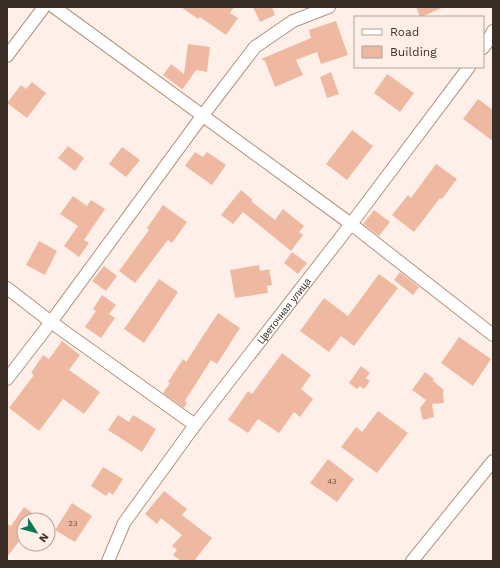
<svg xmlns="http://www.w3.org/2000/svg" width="500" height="568" font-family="'Work Sans',sans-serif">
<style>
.building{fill:#efb9a1}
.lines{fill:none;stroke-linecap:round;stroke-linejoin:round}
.minor-casing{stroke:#b2937f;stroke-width:14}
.minor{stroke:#fff;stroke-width:12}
.labels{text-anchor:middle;stroke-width:4;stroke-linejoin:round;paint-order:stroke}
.number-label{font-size:8px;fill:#685145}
.street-label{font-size:10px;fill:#3b2e26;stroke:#fef0e8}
</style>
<rect width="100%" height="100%" fill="#fef0e8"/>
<!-- building -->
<path class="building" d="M181,7H234L230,13L238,18L226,35L200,17L198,19Z
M253,7H272L275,15L260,22Z
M416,7H444L421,17H420Z
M336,21L348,55L321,64L317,52L296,60L303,75L275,87L265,61L261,59L311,38L309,30Z
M188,44L210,47L207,72L196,70L182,90V89L163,75L171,64L184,74Z
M331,72L339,94L327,98L320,77Z
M387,74L414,93L400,112L374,93Z
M32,82L46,93L27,118L7,103L21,85L26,89Z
M478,99L493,110V141L463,119Z
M352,130L373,146L347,180L326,164Z
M68,146L84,158L75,171L58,158Z
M122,147L140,160L126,177L109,164Z
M195,152L203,157L207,152L226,165L212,185L185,166Z
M436,164L457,179L442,199L440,198L414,232L392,215L408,195L411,198Z
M241,190L253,200L251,201L275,220L283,209L304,226L299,232L303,235L291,251L243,212L233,224L221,215Z
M73,196L87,206L91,200L105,209L84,240L89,243L79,257L64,246L78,226L60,214Z
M163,205L187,222L172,243L168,240L135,283L119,271L149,230L147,228Z
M374,210L390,222L379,236L363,224Z
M39,241L57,251L45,275L26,265Z
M292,252L307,263L298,274L284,263Z
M259,265L260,271L269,269L272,285L267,286L268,293L235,298L230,270Z
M104,266L117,276L106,291L92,281Z
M400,272L419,287L413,295L394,280Z
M379,274L398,288L354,346L341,336L329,352L300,331L324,298L348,316Z
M159,279L178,292L144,343L124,329Z
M102,295L116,305L109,314L115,318L101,338L85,327L96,311L93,309Z
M218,313L240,328L217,364L211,360L185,401L187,403L184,408L163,393L170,383L168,382L183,359L186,362Z
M459,337L491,359L473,386L441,363Z
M62,341L80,355L69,370L100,392L84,414L63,399L39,431L9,408L34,375L31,373L43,355L49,359Z
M282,353L311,375L301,389L313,399L300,417L294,412L279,433L258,419L248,433L228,420L248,391L252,394Z
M361,366L370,373L366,378L370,381L364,389L360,386L357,389L349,383Z
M425,372L434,379L433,381L444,390L443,392L444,403L432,404L434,417L423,420L420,408L426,400L412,390Z
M378,411L408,433L377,473L341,447L356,427L362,432Z
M118,415L129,422L133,415L156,429L142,452L108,430Z
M328,459L354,479L337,502L310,483Z
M103,467L123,479L113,495L109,492L106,496L91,486Z
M164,491L187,509L182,515L212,538L194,561H181L173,555L177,550L172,546L182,535L161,518L157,524L145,514Z
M72,503L92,516L75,542L55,530Z
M24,507L42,520H24V535L7,557V524L11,526Z"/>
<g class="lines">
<!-- minor casing -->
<g class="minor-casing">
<g id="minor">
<path d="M54,7L351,224L493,335"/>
<path d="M483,48L486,44L493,31"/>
<path d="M7,56L44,7"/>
<path d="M7,288L51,322L195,425"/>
<path d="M7,379L51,322L203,115L255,47L293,21L329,7"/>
<path id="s1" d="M108,561L124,523L195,425L351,224L469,67"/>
<path d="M412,561L493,461"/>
</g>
</g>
<!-- minor -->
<use href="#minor" class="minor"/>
</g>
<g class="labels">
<!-- number labels -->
<g class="number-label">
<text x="332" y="484">43</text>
<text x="73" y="526">23</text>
</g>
<!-- street labels -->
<g class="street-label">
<text dy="4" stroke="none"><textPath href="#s1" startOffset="307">Цветочная улица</textPath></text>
</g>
</g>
<!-- border -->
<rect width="500" height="568" fill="none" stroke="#3b2e26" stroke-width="16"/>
<!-- legend -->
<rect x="354" y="16" width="130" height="52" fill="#fef0e8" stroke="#b0a29a"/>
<rect x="362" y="29" width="20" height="6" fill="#ffffff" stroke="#b0a29a"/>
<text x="390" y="36" font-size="12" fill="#3b2e26">Road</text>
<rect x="362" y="46" width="20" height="12" fill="#efb9a1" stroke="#b0a29a"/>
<text x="390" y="56" font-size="12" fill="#3b2e26">Building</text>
<!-- north arrow -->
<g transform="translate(36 532) rotate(126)"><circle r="19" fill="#fef0e8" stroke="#b0a29a"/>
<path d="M0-3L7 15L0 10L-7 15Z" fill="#067853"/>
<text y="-6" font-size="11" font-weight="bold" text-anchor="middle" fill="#3b2e26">N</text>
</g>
</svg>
